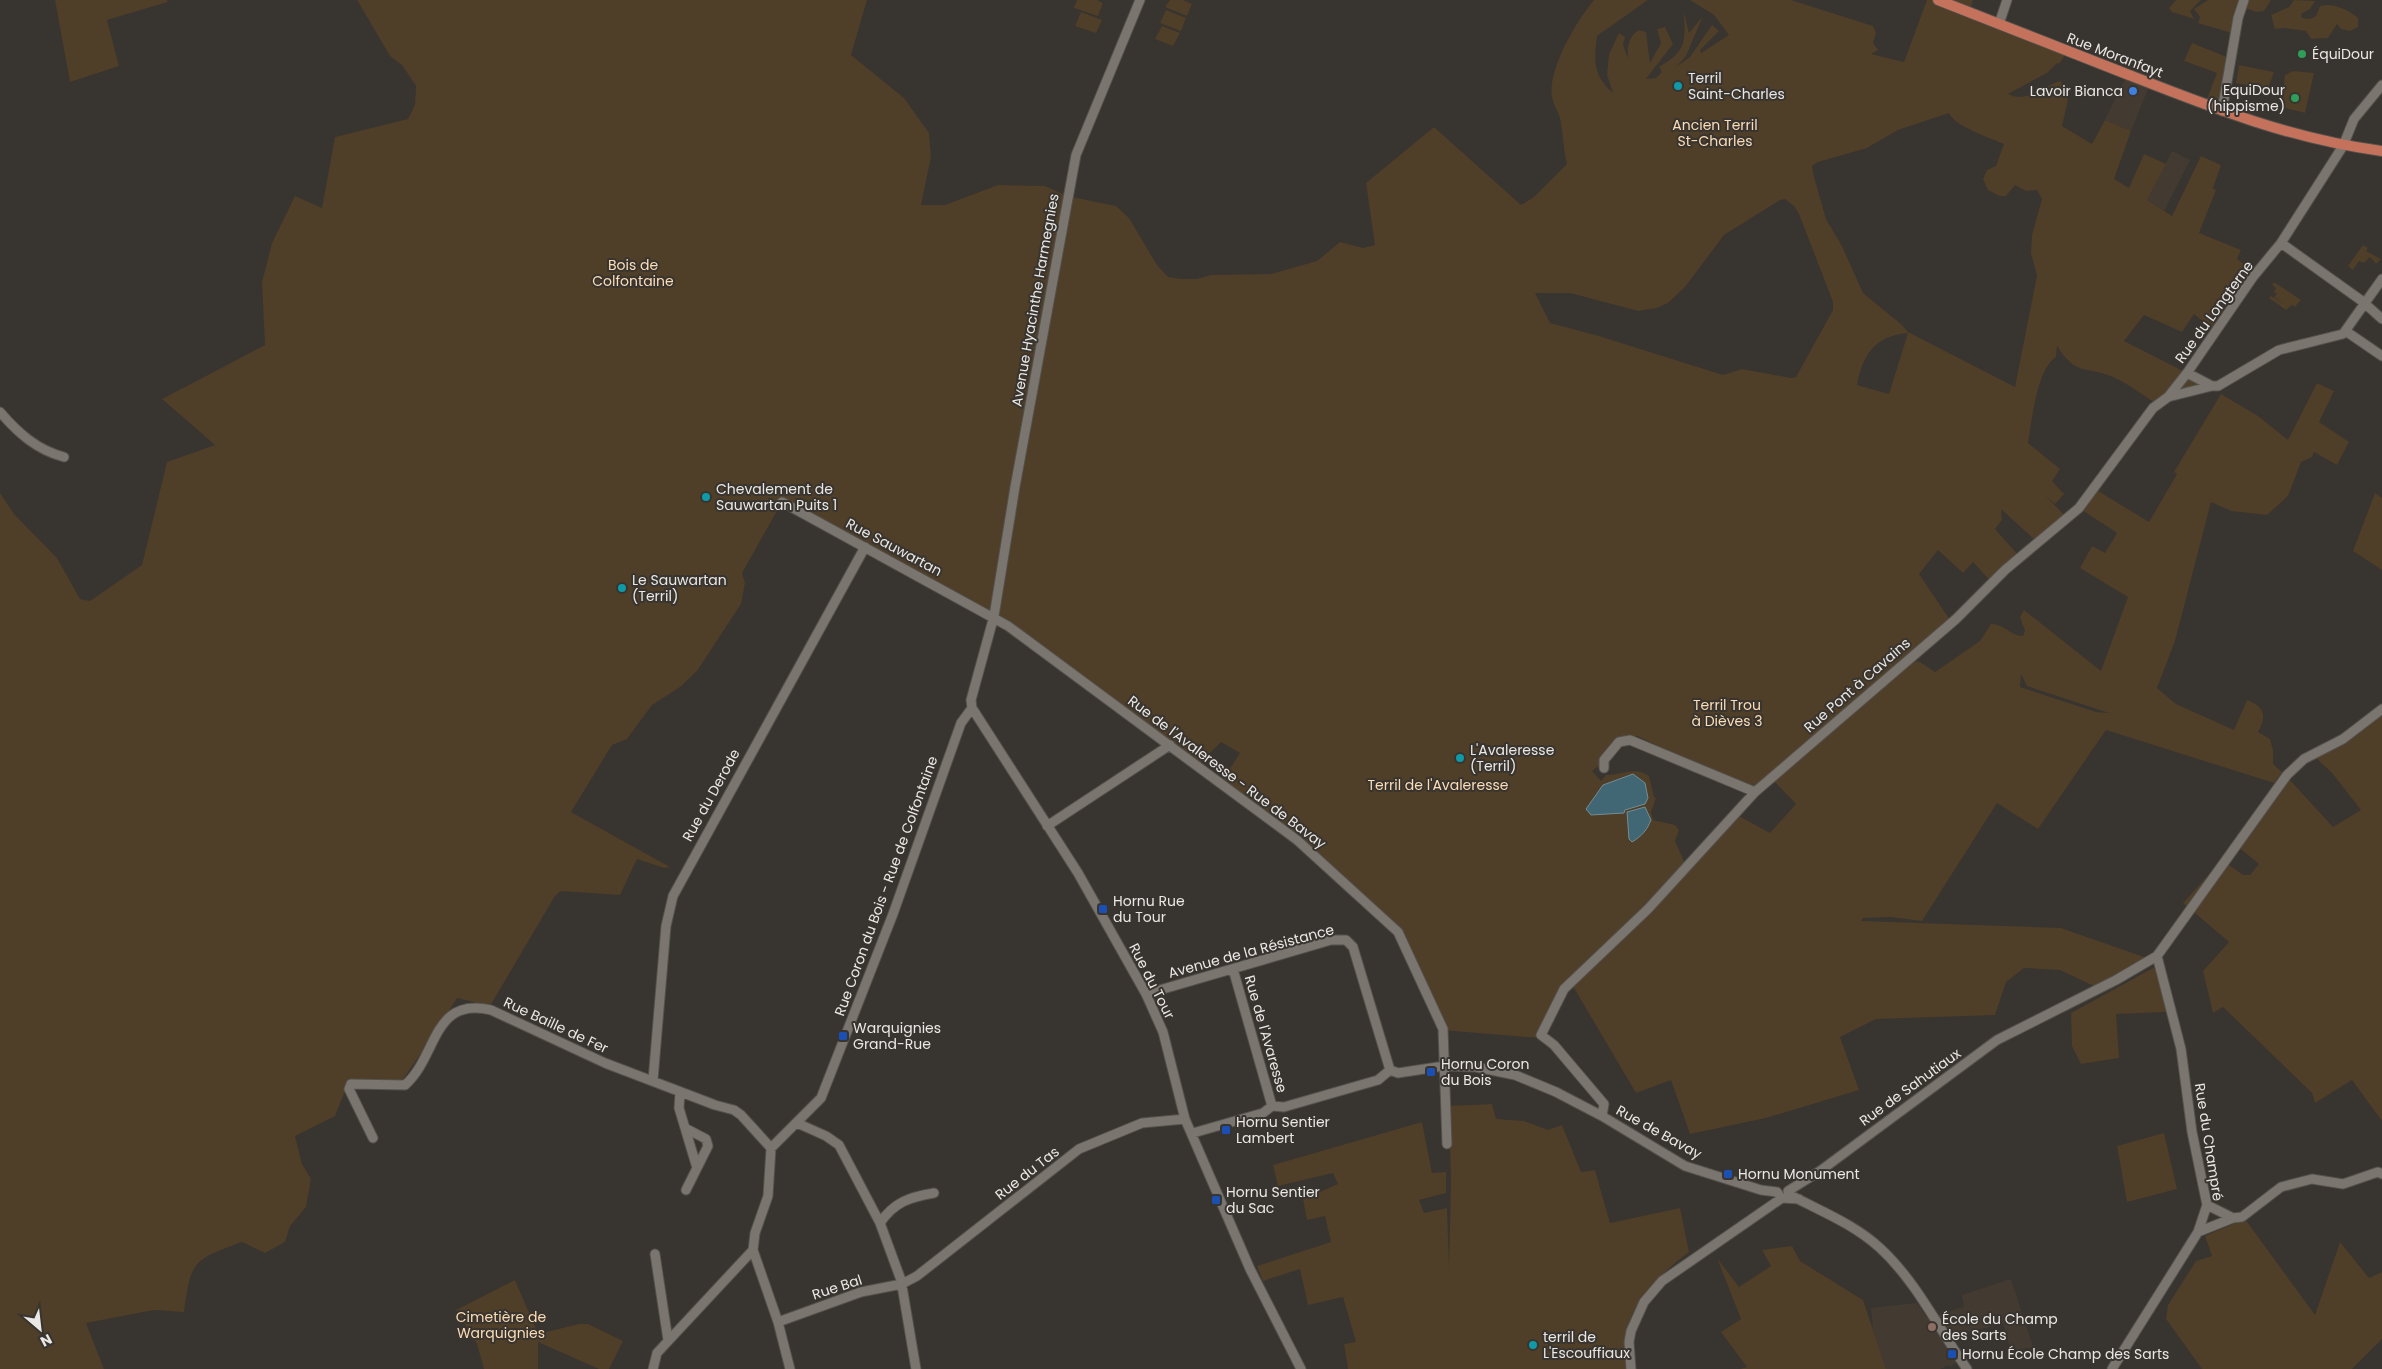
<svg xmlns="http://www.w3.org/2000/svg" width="2382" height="1369" font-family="Poppins,sans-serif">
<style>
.built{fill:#433b31}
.green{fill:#4f3e28;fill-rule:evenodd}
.water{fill:#416775;stroke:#748d96}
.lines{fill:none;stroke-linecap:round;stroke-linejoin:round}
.minor-casing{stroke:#54514c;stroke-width:11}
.major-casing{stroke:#54514c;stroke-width:12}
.minor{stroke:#7a756f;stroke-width:9}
.major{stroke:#c4725b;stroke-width:10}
.leisure-dot{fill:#2e9e5b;stroke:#38342f;stroke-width:2}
.culture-dot{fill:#0f9aa8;stroke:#38342f;stroke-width:2}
.shop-dot{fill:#3f7fe0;stroke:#38342f;stroke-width:2}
.transit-dot{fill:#1a4fb4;stroke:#38342f;stroke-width:2}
.education-dot{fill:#8d6e63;stroke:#38342f;stroke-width:2}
.labels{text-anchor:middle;stroke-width:4;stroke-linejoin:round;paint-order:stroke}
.poi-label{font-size:14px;fill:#eae7e4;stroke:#38342f;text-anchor:start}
.street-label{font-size:14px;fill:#eae7e4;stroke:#38342f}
.park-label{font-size:14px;fill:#fcdcb5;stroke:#38342f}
</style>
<rect width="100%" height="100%" fill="#38342f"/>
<!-- built -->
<path class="built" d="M2128,74L2150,84L2131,131L2105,120Z
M2172,151L2190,160L2164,211L2147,200Z
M2011,1279L2033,1347L2011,1351L2003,1324L1963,1333L1944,1341L1956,1363L1950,1367L1948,1365L1940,1369H1886L1873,1330L1871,1308L1917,1303L1927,1318L1964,1307L1962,1295Z"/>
<!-- green -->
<path class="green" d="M55,0H167L168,2L107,20L119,66L70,82Z
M357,0H867L851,55L904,98L929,133L931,157L921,205H945L998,185L1045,186L1067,196L1116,206L1129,218L1157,265L1168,277L1182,279H1197L1211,275L1271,274L1317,261L1340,242L1363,248L1375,245L1366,183L1434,127L1521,205L1534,197L1567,164C1563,148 1563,133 1560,118C1558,111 1553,104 1552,97C1547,70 1577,20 1594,0H1648L1597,36C1594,62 1593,75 1613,93L1607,75L1609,54L1619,33L1625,37L1623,44L1628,59C1627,48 1628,36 1639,30L1646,32L1650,63L1661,43L1657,29L1665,27L1673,44L1646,79L1656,78L1662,72L1659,67C1687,50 1685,43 1684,12L1689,33L1703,16L1686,56L1676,67L1690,57L1712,25L1719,31L1700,50L1701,53L1729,35L1714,15L1690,0H1791L1873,26L1876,33L1873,43L1878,50L1871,54L1904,62L1927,0H1973L1969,12L2068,51L2059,64L2057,63L2047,73L2008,94C2029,104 2042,85 2061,81L2068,100L2062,126L2092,144L2105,120L2131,131L2114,179L2129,188L2144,154L2166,164L2147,200L2172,216L2201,156L2221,165L2213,188L2216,190L2199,233L2241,250L2237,259L2255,272L2235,300L2224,292L2217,302L2229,311L2215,331L2194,314L2182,332L2144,315L2124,341L2187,373L2205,385L2154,402C2141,394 2127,383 2113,377C2084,365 2077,377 2057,346L2056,357C2037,369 2032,420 2028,443L2060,469L2052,481L2064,494L2055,504L2045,495L2067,518L2037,542L2001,509L2002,520L1995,529L2020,557L1992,583L1973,562L1963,573L1938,550L1919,574L1950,620L1755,791L1637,736L1592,771L1601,781L1606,775C1622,775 1635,766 1649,776L1654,797L1656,798L1651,812L1653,820L1675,825L1679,830L1675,841L1686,866L1572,979L1539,1038L1442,1030L1400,929L1300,838L1223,779L1240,753L1221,742L1200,763L1011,623L782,502L742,573L745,583L741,604L697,671L680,687L652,705L627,739L612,745L571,812L670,867L664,868L637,859L620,895L561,891L555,896L490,1006L457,998L436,1032L403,1079L391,1084L349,1081L335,1116L295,1136L302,1164L311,1179L306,1207L290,1226L285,1242L265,1253L242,1242C193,1260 191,1260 184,1312L154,1310L86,1323L104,1369H0V493L14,514L57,558L80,599L90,601L142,565L167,462L215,445L162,399L265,345L262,282L272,243L295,196L322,208L335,137L408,119L415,105L416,86L402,65L390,56ZM1949,113C1954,126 1990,138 2004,144L1996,166L1987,170L1983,179L1988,190L2000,196H2006L2015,185L2026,191L2037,190L2042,199L2032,235L2031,253L2037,275L2015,387L1908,332L1902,325L1863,293L1842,246L1826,219L1813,173L1812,166L1818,162L1867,148L1898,130ZM1785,199L1794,206L1799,214L1833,302V310L1796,377L1791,378L1742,369L1723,375L1599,336L1550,323L1535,293H1570L1638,311L1657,308L1668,303L1685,287L1724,235L1780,200ZM1908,333L1889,394L1857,385C1863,354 1875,336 1908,333ZM1633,774L1588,808L1603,785Z
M1077,0H1097L1103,3L1098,16L1074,8Z
M1170,0H1183L1192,4L1187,16L1165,7Z
M2176,0H2201L2190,11L2194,19L2172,12L2169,8Z
M2208,0H2271L2264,11L2257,12L2241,7L2238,35L2198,23L2200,17L2194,9Z
M2294,0L2315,1L2310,9L2301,14L2302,18L2310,19L2316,16L2320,6C2331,2 2350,10 2358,18V27L2350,31L2341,29L2337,24L2328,38L2311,39L2306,31L2285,28L2275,29L2271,15L2289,7Z
M1166,10L1186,18L1181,31L1160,23Z
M1081,12L1102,20L1096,33L1075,26Z
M1162,26L1180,33L1173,46L1155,39Z
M2192,43L2227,57L2222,111L2205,104L2217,73L2184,61Z
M2239,65L2274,72L2268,89L2236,83Z
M2293,71L2314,73L2305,113L2281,107L2285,75Z
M2363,245L2368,248L2366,251L2381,259L2376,264L2370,257L2364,263L2359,261L2353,270L2348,266Z
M2274,282L2301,300L2295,307L2292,305L2286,310L2269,298L2271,296L2284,304L2274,297L2277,294L2274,292L2276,288L2272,285Z
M2317,383L2334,391L2319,422L2349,442L2337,465L2314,452L2312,457L2301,462L2288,496L2267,515L2231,511L2211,502L2175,641L2157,688L2176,704L2234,730L2247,700C2265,707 2267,716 2258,732L2270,739L2273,750V764L2282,772L2274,783L2106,730L2038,829L1997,803L1922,921L1890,917L1863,918L1861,921L2061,928L2147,958L2098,988L2060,970L2024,968L2006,982L1995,1015L1876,1019L1840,1037L1859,1090L1766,1118L1690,1134L1671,1080L1636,1093L1571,983L1737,815L1770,833L1796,804L1773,780L1911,660L1920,662L1935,672L1980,641L1991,624C2003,623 2011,636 2023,636L2025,631L2020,617L2024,610L2101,671L2128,597L2080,568L2092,546L2105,553L2117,533L2079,508L2095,489L2149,522L2177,474L2174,472L2221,394L2258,416L2288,440ZM2021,674L2027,686L2109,713L2096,712L2020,687Z
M2375,493L2382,498V570L2353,551Z
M2382,714V1121L2352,1080L2315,1103L2312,1093L2223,1007L2213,1013L2203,971L2229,942L2183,903L2222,860L2243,875H2250L2259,864L2237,846L2288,778L2333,827L2361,810L2332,773L2315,757Z
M2153,968L2157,970L2166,1012L2116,1014L2119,1058L2081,1064L2072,1046L2071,1013Z
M1492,1104L1496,1119L1524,1121L1548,1130L1562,1125L1581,1172L1595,1170L1610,1223L1680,1208L1689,1252C1660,1274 1628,1303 1625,1342C1624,1350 1626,1360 1627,1369H1348L1344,1344L1356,1342L1343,1297L1308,1305L1300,1269L1263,1281L1257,1266L1331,1242L1325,1216L1307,1220L1303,1199L1338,1184L1333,1173L1278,1186L1273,1165L1422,1122L1432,1173L1446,1172V1193L1419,1200L1424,1213L1447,1208L1449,1267L1451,1182L1449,1106Z
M2164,1133L2177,1189L2127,1202L2117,1146Z
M2245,1219L2315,1315L2340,1242L2369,1278L2382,1272V1339L2352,1369H2202L2166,1319L2168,1305L2196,1261L2212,1256L2205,1236Z
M1792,1246L1800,1261L1863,1300L1886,1369H1740L1747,1367L1721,1332L1741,1319L1717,1258L1739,1287L1771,1266L1762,1250Z
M515,1280L538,1334L579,1324H588L623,1341L609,1369H599L538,1342V1369H484L477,1344L456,1310Z"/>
<!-- water -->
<path class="water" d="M1633,774L1645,783L1648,798L1645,804L1625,810L1624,813L1591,815L1586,809L1603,785Z
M1645,807L1651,820C1647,830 1642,836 1632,842L1629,839L1627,812Z"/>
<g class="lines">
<!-- minor casing -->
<g class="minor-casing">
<path id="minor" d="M1140,0L1076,155L1015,487L994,616L971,700L972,708L1078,873L1146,994L1163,1032L1185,1119L1250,1269L1301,1369
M1999,24L2007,0
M2222,111L2238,18L2244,0
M2281,243L2362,301L2382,319
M2347,332L2382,356
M2187,373L2212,386H2218L2279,350L2343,334L2382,279
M2168,397L2187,373L2253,277L2281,243L2343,146L2354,119L2382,85
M0,412C18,433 37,450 64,457
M782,502L1008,626L1297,840L1398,932L1443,1029L1447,1144
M1604,768V760L1619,742L1630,740L1755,792
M1047,826L1170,745
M1233,969L1272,1106
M1146,994L1331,940H1346L1353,947L1390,1070
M653,1080L666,926L673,896L865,547
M680,1092L679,1108L697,1168L686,1190
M1602,1116L1604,1104L1554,1045L1541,1035L1564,989L1648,909L1755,792L1956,619L2005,570L2079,508L2153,408L2168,397L2212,386
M797,1123L826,1136L839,1145L880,1223L901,1280L916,1369
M685,1128L706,1139L708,1146L697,1168
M1193,1133L1263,1113L1272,1106L1284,1107L1378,1080L1390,1070L1398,1073L1444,1066L1476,1067L1515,1075L1556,1092L1602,1116L1685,1166L1761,1190L1777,1192L1781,1198L1799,1199
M373,1138L349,1089L351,1084L405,1085C438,1056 432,996 491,1010L605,1063L715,1105L734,1110L741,1115L771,1148
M771,1148L821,1098L893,914L961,723L972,708
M771,1148L768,1196L755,1233L753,1250L778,1322L790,1369
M1788,1191L1820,1171L1997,1040L2116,980L2157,956L2287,775L2304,759L2343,739L2382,709
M1794,1197C1823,1212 1855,1225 1880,1248C1916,1281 1939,1329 1967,1369
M2207,1205L2233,1218L2242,1217L2281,1187L2312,1179L2343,1184L2378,1172L2382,1174
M880,1223C894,1202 910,1197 934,1193
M2198,1232L2233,1218
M655,1254L668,1340
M778,1322L861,1292L902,1284L917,1276L1079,1149L1142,1123L1185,1119
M653,1369L657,1353L753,1250
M1631,1369L1629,1342L1631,1331L1644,1302L1662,1281L1782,1198
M2112,1369L2198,1232L2207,1205L2192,1132L2181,1049L2157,956"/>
</g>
<!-- major casing -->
<g class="major-casing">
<path id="major" d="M1938,0C2002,25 2065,50 2129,75C2213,108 2291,139 2382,151"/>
</g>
<!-- minor -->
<use href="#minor" class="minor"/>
<!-- major -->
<use href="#major" class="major"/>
</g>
<!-- markers -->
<g class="leisure-dot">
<circle cx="2302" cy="54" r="5"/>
<circle cx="2295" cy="98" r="5"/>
</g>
<g class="culture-dot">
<circle cx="1678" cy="86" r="5"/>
<circle cx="706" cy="497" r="5"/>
<circle cx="622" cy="588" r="5"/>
<circle cx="1460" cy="758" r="5"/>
<circle cx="1533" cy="1345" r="5"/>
</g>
<circle class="shop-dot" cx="2133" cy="91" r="5"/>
<g class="transit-dot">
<rect x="1098" y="904" width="10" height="10" rx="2.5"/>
<rect x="838" y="1031" width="10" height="10" rx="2.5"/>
<rect x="1426" y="1067" width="10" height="10" rx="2.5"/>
<rect x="1221" y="1125" width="10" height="10" rx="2.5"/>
<rect x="1723" y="1169" width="10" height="10" rx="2.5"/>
<rect x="1211" y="1195" width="10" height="10" rx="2.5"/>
<rect x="1947" y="1349" width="10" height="10" rx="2.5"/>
</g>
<circle class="education-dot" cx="1932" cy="1327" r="5"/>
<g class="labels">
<!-- poi labels -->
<g class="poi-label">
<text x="2312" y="59">ÉquiDour</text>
<text x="1688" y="83">Terril<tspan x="1688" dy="16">Saint-Charles</tspan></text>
<text x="2285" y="95" text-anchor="end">EquiDour<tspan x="2285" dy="16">(hippisme)</tspan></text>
<text x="2123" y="96" text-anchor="end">Lavoir Bianca</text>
<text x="716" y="494">Chevalement de<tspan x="716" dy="16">Sauwartan Puits 1</tspan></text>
<text x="632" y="585">Le Sauwartan<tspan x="632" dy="16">(Terril)</tspan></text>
<text x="1470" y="755">L'Avaleresse<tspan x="1470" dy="16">(Terril)</tspan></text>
<text x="1113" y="906">Hornu Rue<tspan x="1113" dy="16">du Tour</tspan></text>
<text x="853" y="1033">Warquignies<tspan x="853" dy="16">Grand-Rue</tspan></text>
<text x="1441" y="1069">Hornu Coron<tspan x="1441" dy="16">du Bois</tspan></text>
<text x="1236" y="1127">Hornu Sentier<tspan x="1236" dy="16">Lambert</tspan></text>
<text x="1738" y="1179">Hornu Monument</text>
<text x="1226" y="1197">Hornu Sentier<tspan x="1226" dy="16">du Sac</tspan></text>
<text x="1942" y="1324">École du Champ<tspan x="1942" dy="16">des Sarts</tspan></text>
<text x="1543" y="1342">terril de<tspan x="1543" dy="16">L'Escouffiaux</tspan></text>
<text x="1962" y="1359">Hornu École Champ des Sarts</text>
</g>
<!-- street labels -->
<g class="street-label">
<text transform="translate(2115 55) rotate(21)" y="5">Rue Moranfayt</text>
<text transform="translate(1035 300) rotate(-80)" y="5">Avenue Hyacinthe Harmegnies</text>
<text transform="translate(2214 312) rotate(-54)" y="5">Rue du Longterne</text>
<text transform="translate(894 547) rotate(28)" y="5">Rue Sauwartan</text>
<text transform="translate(1857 685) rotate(-41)" y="5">Rue Pont à Cavains</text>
<text transform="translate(1227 772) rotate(37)" y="5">Rue de l'Avaleresse - Rue de Bavay</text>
<text transform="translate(711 795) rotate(-61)" y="5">Rue du Derode</text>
<text transform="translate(886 886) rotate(-70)" y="5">Rue Coron du Bois - Rue de Colfontaine</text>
<text transform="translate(1251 951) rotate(-15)" y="5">Avenue de la Résistance</text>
<text transform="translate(1152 981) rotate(63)" y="5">Rue du Tour</text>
<text transform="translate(556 1025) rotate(25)" y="5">Rue Baille de Fer</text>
<text transform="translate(1266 1034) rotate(74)" y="5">Rue de l'Avaresse</text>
<text transform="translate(1910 1087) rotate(-36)" y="5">Rue de Sahutiaux</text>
<text transform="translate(1659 1132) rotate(29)" y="5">Rue de Bavay</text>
<text transform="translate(2209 1142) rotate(81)" y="5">Rue du Champré</text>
<text transform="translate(1027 1173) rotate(-38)" y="5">Rue du Tas</text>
<text transform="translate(837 1287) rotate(-18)" y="5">Rue Bal</text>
</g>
<!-- park labels -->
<g class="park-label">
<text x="1715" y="130">Ancien Terril<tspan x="1715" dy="16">St-Charles</tspan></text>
<text x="633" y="270">Bois de<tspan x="633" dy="16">Colfontaine</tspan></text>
<text x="1727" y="710">Terril Trou<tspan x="1727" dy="16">à Dièves 3</tspan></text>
<text x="1438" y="790">Terril de l'Avaleresse</text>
<text x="501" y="1322">Cimetière de<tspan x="501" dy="16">Warquignies</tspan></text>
</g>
</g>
<!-- north arrow -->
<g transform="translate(40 1329) rotate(152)" stroke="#38342f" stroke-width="4" paint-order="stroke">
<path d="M0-4L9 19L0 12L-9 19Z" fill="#eae7e4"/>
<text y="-8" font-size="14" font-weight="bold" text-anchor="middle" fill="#eae7e4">N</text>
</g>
</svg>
